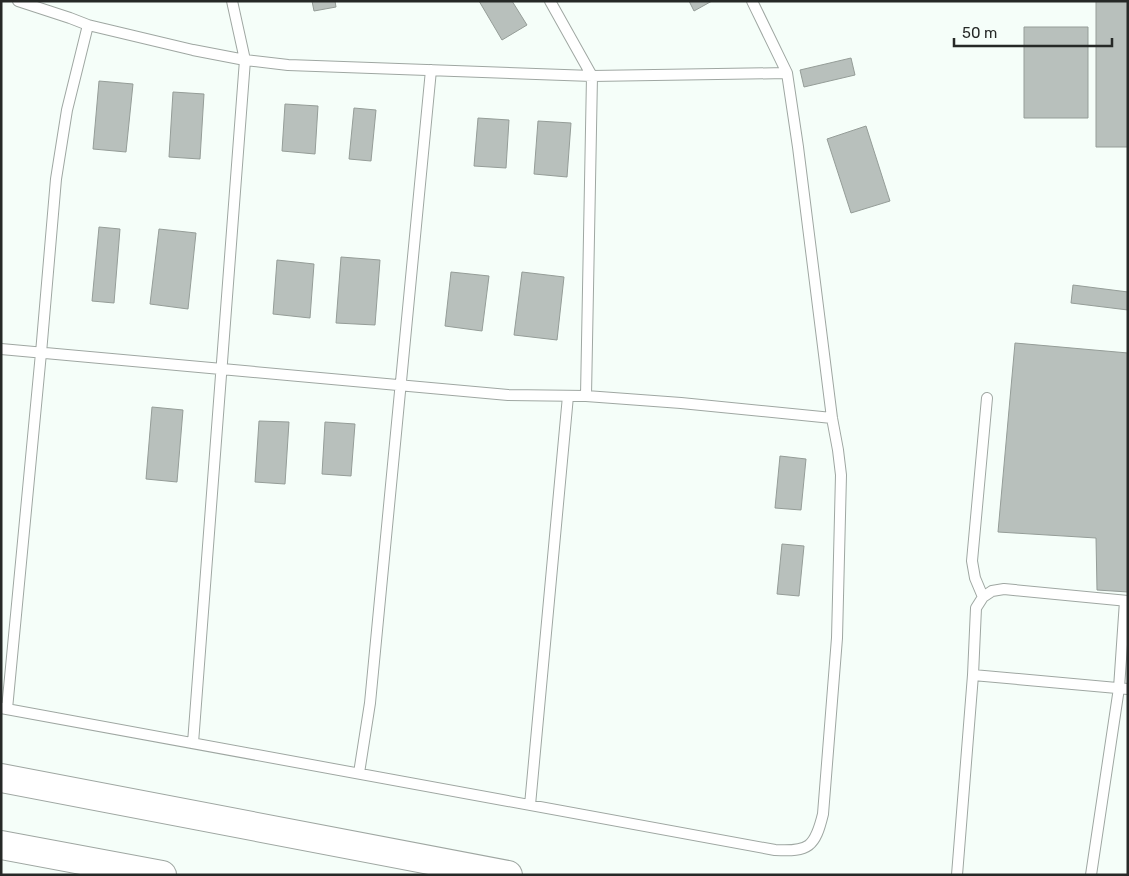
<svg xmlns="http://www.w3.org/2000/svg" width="1129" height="876" font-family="Rubik,sans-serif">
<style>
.building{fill:#b8c0bc;stroke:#959d98}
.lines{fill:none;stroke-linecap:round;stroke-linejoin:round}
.lane-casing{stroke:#9fa7a2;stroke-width:12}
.secondary-casing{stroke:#9fa7a2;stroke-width:30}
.lane{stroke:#fff;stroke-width:10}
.secondary{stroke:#fff;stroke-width:28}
</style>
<rect width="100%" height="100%" fill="#f5fef9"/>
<!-- building -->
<path class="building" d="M312,1H335L336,7L314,11Z
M479,1H512L527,25L502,40Z
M689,1H712L694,11Z
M1096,1H1128V147H1096Z
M1024,27H1088V118H1024Z
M851,58L855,75L804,87L800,70Z
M99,81L133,84L126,152L93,149Z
M173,92L204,94L200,159L169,157Z
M285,104L318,106L315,154L282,151Z
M354,108L376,110L371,161L349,159Z
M478,118L509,120L506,168L474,166Z
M538,121L571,123L567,177L534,174Z
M866,126L890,201L851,213L827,139Z
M99,227L120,229L114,303L92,301Z
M159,229L196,233L188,309L150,304Z
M341,257L380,260L375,325L336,323Z
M277,260L314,264L310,318L273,314Z
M451,272L489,276L482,331L445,326Z
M522,272L564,277L557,340L514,335Z
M1073,285L1128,292V310L1071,303Z
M1015,343L1128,353V592L1097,590L1096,538L998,532Z
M152,407L183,410L177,482L146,479Z
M259,421L289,422L285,484L255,482Z
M325,422L355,424L351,476L322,474Z
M780,456L806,459L801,510L775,508Z
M782,544L804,546L799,596L777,594Z"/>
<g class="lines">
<!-- lane casing -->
<g class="lane-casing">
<path id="lane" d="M18,1L70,18L88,25L193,50L245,60L288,65L592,76L787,73
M550,1L592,76L586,396
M1,349L508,395L586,396L681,403L832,418
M983,597L975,578L972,561L987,398
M973,675L1128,689
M1,708L775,850C809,852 815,847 823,814L837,638L841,475L838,450L832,418L798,147L787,73L752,1
M7,709L41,353L56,179L67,110L88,25
M193,743L245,60L232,1
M359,773L370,703L431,70
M530,805L568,396
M957,875L973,675L976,608L983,597L992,591L1004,589L1128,601
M1091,875L1119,688L1125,601"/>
</g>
<!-- secondary casing -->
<g class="secondary-casing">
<path id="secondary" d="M1,778L508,875
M1,845L162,875"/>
</g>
<!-- lane -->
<use href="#lane" class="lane"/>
<!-- secondary -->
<use href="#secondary" class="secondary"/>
</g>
<!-- border -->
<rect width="1129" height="876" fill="none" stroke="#262927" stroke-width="5"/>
<!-- scale -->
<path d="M954 38v8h158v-8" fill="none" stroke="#262927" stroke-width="2.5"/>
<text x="962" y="38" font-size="15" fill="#262927" stroke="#f5fef9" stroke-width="4" paint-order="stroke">50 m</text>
</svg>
